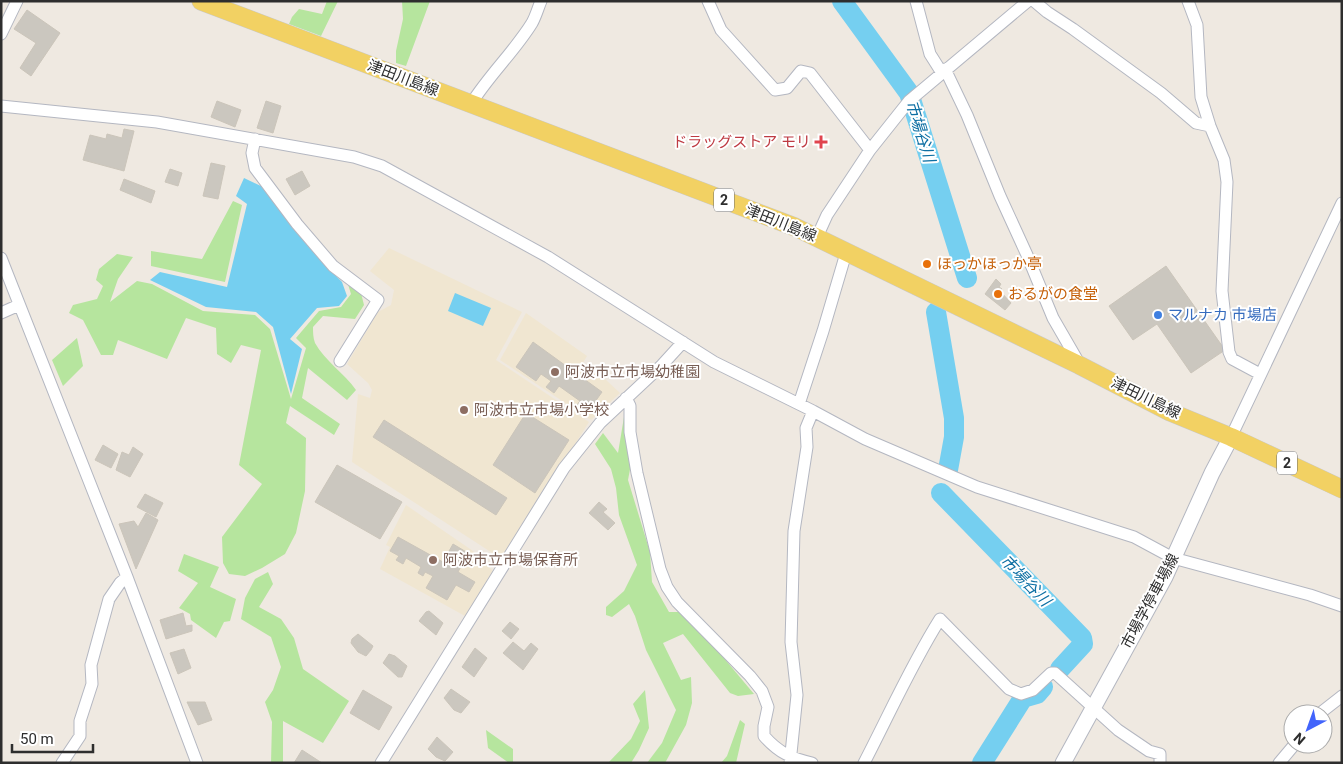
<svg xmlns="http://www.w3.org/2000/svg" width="1343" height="764" font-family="Roboto,'Noto Sans JP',sans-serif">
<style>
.education{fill:#f0e6d1}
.green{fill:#b6e59e}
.water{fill:#75cff0}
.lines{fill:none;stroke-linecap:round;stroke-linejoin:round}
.river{stroke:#75cff0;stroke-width:20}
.building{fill:#cbc7bf;stroke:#cbc5ba}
.minor-casing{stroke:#b4b7c1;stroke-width:13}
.secondary-casing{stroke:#b4b7c1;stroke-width:17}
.primary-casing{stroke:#c9c9c9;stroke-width:19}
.minor{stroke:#fff;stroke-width:11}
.secondary{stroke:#fff;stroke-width:15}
.primary{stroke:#f2d163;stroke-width:18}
.health-dot{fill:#e0444e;stroke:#fff;stroke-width:2}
.food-dot{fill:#e8710a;stroke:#fff;stroke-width:2}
.shop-dot{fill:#3f7fe0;stroke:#fff;stroke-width:2}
.education-dot{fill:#8d6e63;stroke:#fff;stroke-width:2}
.labels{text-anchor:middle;stroke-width:4;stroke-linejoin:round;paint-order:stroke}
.shield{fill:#fff;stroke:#6d6d6d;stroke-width:1}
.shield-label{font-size:14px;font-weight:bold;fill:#2e2e2e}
.street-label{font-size:15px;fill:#2e2e2e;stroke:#fff}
.health-label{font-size:15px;fill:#be3a42;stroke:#fff;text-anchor:end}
.food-label{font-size:15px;fill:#c56008;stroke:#fff;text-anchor:start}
.shop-label{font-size:15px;fill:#366cbe;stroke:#fff;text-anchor:start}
.education-label{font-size:15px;fill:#785e54;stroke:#fff;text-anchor:start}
.water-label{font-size:16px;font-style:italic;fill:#0d6fa3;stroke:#fff}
</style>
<rect width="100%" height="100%" fill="#efe9e1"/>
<!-- education -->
<path class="education" d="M389,248L522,312L496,360L589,422L513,543L500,558L352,462L358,394L370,398L372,390L368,383L347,364L378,312L391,305L394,290L370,271Z
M526,313L587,356L581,366L604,378L620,393L591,420L500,360Z
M406,505L473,551L494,572L465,616L380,569L390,547L386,545Z"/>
<!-- green -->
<path class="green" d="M327,1H338L321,36L289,24L292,17L299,9L322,14Z
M402,1H430L406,66L396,63V51L403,19Z
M233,201L242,205L225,282L151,266V251L202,259Z
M117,254L133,257L118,279L110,302L137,281L152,284L203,311L255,315L270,329L291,399L306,348L296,338L319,311L341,307L351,294L347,281L361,293L364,305L355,319L323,316L313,327C313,332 313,338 315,343C325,361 344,373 356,390L347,400L308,368L302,398L340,424L334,435L290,406L286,423L306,438L305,491L296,533L285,554L262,568L245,576L229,574L223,563L222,537L262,484L239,465L261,350L241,345L231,363L217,354L216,328L186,318L167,359L118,340L113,355H101L83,320L69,313L73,305L97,299L103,286L96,280L99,269Z
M77,338L83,366L63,386L52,360Z
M625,411L631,464L628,480L650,552L652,582L669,612H680L703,633L754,694L738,696L730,693L683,634L663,643L681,680L691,677L692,703L686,725L665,763H647L662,743L676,710L646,650L635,616L629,604L612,617L606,615V607L624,591L637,565L619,515L616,488L611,469L595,444L603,433L618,453Z
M184,554L219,567L210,587L236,599L230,621L224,622L216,638L191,620L190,614L179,608L198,583L178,571Z
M268,572L273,584L259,607L281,619L294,638L303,669L349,701L323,743L283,721V763H271L272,722L265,702L273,690L281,667L271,637L241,619L245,598L255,579Z
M645,690L649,728L639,750L631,763H608L631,739L640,721L633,704Z
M740,720L745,724L736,763H721L727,756Z
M486,730L513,749V763H509L488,748Z"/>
<!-- water -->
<path class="water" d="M244,178L263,187L294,229L325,265L342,282L347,296L339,306L317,308L290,339L302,349L291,394L273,327L256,312L206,307L150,280L160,272L227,287L247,204L236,196Z
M455,293L491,308L483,326L448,311Z"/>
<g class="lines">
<!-- river -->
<path class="river" d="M842,1L909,93L967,278
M936,312L954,418V437L948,470
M941,493L1082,638L1083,644L1060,669
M982,763L1023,698L1037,694L1043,687"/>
</g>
<!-- building -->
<path class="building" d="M27,10L60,33L31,76L20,68L36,43L14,29Z
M217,101L241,110L235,127L211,117Z
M266,101L281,106L273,133L257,128Z
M124,129L134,131L124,171L83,160L90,135L106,139L107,134L122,138Z
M211,163L225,166L218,199L203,196Z
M170,169L182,173L178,186L165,182Z
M302,171L310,186L295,195L286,179Z
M124,179L155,191L151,203L120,190Z
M1166,266L1225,350L1191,373L1157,324L1133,340L1109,306Z
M996,279L1001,284L999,287L1002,289L1000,291L1011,303L1005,310L985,294Z
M533,342L602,392L587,413L577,405L580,401L559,386L554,393L546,387L551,381L541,374L536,381L516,367Z
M526,413L569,440L535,493L493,465Z
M384,420L507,498L496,515L373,437Z
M103,445L118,454L111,468L95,460Z
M133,447L143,454L130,477L116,470L122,452L129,455Z
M337,465L402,502L380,539L315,502Z
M145,494L163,503L156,517L137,507Z
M599,502L607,509L603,512L615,523L608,530L589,513Z
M146,513L158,520L136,569L119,524L134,521L138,527Z
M398,537L443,562L453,544L468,553L458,572L475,582L469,592L456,585L447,600L426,588L433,576L425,572L423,576L418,573L421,567L406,558L403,564L396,560L399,556L390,551Z
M429,611L443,623L436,635L419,621L426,612Z
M183,613L186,626L192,625V631L166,639L160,620Z
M510,622L519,629L511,639L502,631Z
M358,634L373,646L371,650L366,656L358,652L351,643L352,639Z
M513,642L524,651L531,643L538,649L523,670L503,653Z
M475,648L487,658L474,677L462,667Z
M184,649L191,668L178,674L170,653Z
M389,654L395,656L407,666L402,677H398L383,663Z
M451,689L470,702L461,713L454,710L444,698Z
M363,690L392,707L379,730L350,713Z
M187,702H205L212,720L198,725Z
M437,737L453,752L445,761L436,757L428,749Z
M302,750L322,763H294Z"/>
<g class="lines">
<!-- minor casing -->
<g class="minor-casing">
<path id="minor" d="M708,1L721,30L775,90L787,88L801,71L810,73L870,150
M916,1L930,54L942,73
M1034,1L1047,12L1073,29L1161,93L1196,123L1210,126
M1188,1L1197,25L1201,97L1210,126L1224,160L1227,182L1222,291L1229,352L1232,359L1260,374
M1,34L17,1
M945,69L967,115L1000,196L1027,255L1053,318L1079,363
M471,104C489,75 514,52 532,23C536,16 538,8 541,1
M1,106L157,122L354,157L382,166L548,257L714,362L813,411L865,439L977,487L1134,537L1173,558L1310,595L1342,606
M255,139L252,153L255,168L297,224L333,266L378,300L340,361
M817,237L827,215L870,150L909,101L1028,1
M1,258L127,577L197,763
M1,313L19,305
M626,398L630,406V432L637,473L660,569L667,587L677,602L750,676L762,691L768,707L764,726V736C779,753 791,758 812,763
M799,404L823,331L844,260L848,251
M1231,437L1342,203
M1319,714L1342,696
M62,763L80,736V721L92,684L91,665L109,599L120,583L127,577
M381,763L564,468L600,423L662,365L683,342
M790,763L797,695L791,642L794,531L807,447L806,428L813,411
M864,763C889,715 911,665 940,619L1009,689L1021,694L1033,690L1051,673H1055L1118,730L1149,751L1160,754V763
M1279,763L1295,744"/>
</g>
<!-- secondary casing -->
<g class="secondary-casing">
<path id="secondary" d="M1063,763L1165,577L1212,473L1231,437"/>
</g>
<!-- primary casing -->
<g class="primary-casing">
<path id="primary" d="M201,1L795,227L1079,365L1170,412L1231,437L1342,489"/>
</g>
<!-- minor -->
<use href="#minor" class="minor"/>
<!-- secondary -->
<use href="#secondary" class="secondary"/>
<!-- primary -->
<use href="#primary" class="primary"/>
</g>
<!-- markers -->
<path class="health-dot" d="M818.5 134.5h5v5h5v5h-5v5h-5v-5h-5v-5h5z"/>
<g class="food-dot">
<circle cx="927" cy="264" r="5"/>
<circle cx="998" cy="294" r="5"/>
</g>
<circle class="shop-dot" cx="1158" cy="315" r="5"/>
<g class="education-dot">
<circle cx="555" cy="372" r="5"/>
<circle cx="464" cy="410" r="5"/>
<circle cx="433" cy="560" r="5"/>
</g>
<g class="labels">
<!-- shield labels -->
<g class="shield">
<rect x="714" y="188.5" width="20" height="23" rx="4"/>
<rect x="1277" y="451.5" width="20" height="23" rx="4"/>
</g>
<g class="shield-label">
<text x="724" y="205">2</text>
<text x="1287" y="468">2</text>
</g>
<!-- street labels -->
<g class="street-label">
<text transform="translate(403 78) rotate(21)" y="5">津田川島線</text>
<text transform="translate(781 223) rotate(22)" y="5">津田川島線</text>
<text transform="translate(1146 398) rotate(26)" y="5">津田川島線</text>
<text transform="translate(1150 601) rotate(-62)" y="5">市場学停車場線</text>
</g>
<!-- health labels -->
<g class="health-label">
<text x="811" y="147">ドラッグストア モリ</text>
</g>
<!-- food labels -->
<g class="food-label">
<text x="937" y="269">ほっかほっか亭</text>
<text x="1008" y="299">おるがの食堂</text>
</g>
<!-- shop labels -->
<g class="shop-label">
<text x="1168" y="320">マルナカ 市場店</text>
</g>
<!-- education labels -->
<g class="education-label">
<text x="565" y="377">阿波市立市場幼稚園</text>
<text x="474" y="415">阿波市立市場小学校</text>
<text x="443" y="565">阿波市立市場保育所</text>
</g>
<!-- water labels -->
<g class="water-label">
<text transform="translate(921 131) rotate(73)" y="6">市場谷川</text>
<text transform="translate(1026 580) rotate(46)" y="6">市場谷川</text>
</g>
</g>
<!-- border -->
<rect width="1343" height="764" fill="none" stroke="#2e2e2e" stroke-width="5"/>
<!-- north arrow -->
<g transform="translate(1308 729) rotate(221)"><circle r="24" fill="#ffffff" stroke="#ababab"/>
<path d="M0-4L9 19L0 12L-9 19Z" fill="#4264fb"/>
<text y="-8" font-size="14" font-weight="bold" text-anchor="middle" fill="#2e2e2e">N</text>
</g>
<!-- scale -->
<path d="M12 744v8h81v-8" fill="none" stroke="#2e2e2e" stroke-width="2.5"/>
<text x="20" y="744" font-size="15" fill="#2e2e2e" stroke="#ffffff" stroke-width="4" paint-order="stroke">50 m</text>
</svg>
